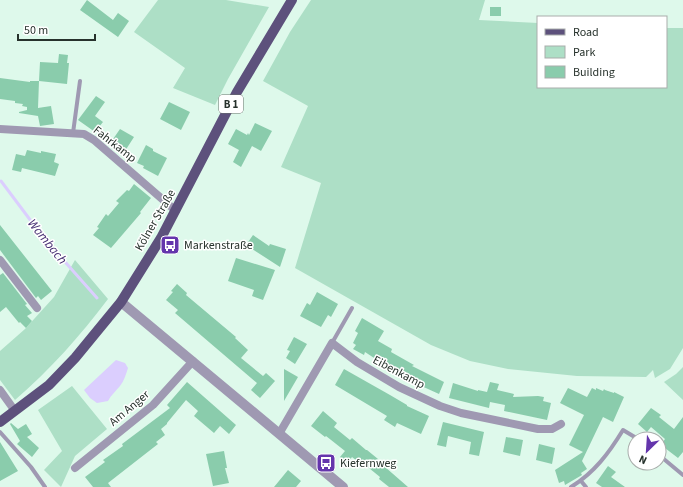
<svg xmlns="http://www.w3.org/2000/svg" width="683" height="487" font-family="'Source Sans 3',sans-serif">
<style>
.green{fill:#addfc6}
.water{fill:#dbcefe}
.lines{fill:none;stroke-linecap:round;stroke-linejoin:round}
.stream{stroke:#dbcefe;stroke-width:3}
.building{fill:#8accac}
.service{stroke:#9f99b2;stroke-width:4}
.minor{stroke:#9f99b2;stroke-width:8}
.tertiary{stroke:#9f99b2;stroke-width:10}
.primary{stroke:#5d517c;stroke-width:10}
.labels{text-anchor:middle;stroke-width:3;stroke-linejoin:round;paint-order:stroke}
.shield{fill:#fff;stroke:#68706b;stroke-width:1}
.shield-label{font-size:11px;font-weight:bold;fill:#27322c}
.street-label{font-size:12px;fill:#27322c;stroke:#fff}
.poi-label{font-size:12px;fill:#27322c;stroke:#fff;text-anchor:start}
.water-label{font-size:13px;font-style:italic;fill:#452d71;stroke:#fff}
</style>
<rect width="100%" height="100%" fill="#def9eb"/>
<!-- green -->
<path class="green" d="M158,0H226L269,7L228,79L215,105L173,88L185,68L134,32Z
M311,0H485L479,20L538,23V87H666V28H683V348L670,369L655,378L653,370L646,377L577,376L508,369L470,361L431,345L295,268L321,183L281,167L308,106L263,81L290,32Z
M75,260L108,299C80,336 50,370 15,400L0,380V351L25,329L54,297Z
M683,367V400L664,382L676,374Z
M72,386L107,429L75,456L61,487L44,470L62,451L38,410Z"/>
<!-- water -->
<path class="water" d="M116,360L125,363L128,368C126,374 124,381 120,386C116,391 111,395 108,401L97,403L90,398L84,390Z"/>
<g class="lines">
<!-- stream -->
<path class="stream" d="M1,181L43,237L97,298"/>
</g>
<!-- building -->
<path class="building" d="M87,0L113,20L118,13L129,21L118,37L80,10Z
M490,7H501V16H490Z
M59,54L68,55L67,63H69L67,84L39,81L40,62L58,63Z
M0,78L30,82V81H39L38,108L51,106L54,124L40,126L38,116L19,113V112L27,110V107L22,106L23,104L15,103V101L0,99Z
M96,96L105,102L95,116L103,122L95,132L78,120Z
M169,102L190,112L181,130L160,119Z
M255,123L272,131L261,151L252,146L241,167L233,162L239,150L228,144L236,129L247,135L248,133L249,135Z
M120,129L134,137L125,151L111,142Z
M146,145L153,149V151L167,158L158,176L143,168L144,166L137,163Z
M27,150L41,153V151L56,154L54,162L59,164L55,176L22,168L21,172L12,170L16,154L25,156Z
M134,184L151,198L140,212L141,213L111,248L93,235L99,228L97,227L106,214L108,216L119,203L116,201L127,190L129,191Z
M0,225L52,291L41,300L38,296L36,298L0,250Z
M253,235L269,246L270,244L286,249L280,267L246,245Z
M236,258L275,270L263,300L252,296L254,290L228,281Z
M3,273L27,304L25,305L32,313L27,316L32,321L26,328L20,322L19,323L6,307L0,312V275Z
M177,284L187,293L186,295L236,337L235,338L248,350L241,358L263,376L266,373L275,381L260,398L251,390L257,383L175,313L178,310L166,300L173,292L171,291Z
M317,292L338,304L331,317L328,315L321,327L300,316L307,303L310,305Z
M362,318L384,331L378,341L392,349L391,352L414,365L412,366L444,382L439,394L406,379L365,352L364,355L353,349L356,345L353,343L358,333L355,331Z
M294,337L307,344L295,364L286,358L290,351L287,350Z
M284,369L298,377L284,401Z
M344,369L390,395L407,405V406L429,416L421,434L397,423L395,427L384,420L387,416L335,385Z
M187,382L236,425L229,434L220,426L214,433L194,416L198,411L186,400L167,423V424L161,429L165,435L156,442L158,444L108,483L111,487H93L85,477L105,462L103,460L123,446L122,444L170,408L167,405Z
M490,382L499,384L497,390L514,394L513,397L538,396L544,397L543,401L551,403L547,420L504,411L505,405L490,402L489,408L449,398L453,383L478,391V390L487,392Z
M568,388L587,397L592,388L596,390V388L603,391L604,389L605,390L614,393V392L624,397L613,422L603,417L582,461L587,469L581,473L582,475L565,485L564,481L559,483L555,470L583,452L569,445L584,415L560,403Z
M651,408L661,415L659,417L674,429L683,417V452L678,458L661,445L665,439L651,427L647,432L638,424Z
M323,411L337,423L334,427L350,440L352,438L366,450H367L378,459L377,460L408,487H389L379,479L380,477L364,464L362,465L352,457L347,464L340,457L345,451L326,436L325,437L311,426Z
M443,422L484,432L479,456L469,454L471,442L448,436L446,447L437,445Z
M11,423L18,429L26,424L32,434L27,437L39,448L32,457L17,444L20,441L10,424Z
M506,437L523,440L520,456L503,452Z
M0,442L18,471L0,481Z
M539,444L555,448L552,464L536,460Z
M224,451L227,468H225L229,483L213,486L206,454Z
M608,466L616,472L611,477L625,487H602L596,483Z
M288,470L301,481L296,487H274Z"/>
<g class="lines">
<!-- service -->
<path class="service" d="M73,133L80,81
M332,343L352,308
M0,432L31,467L45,487
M659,455L683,475
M581,481L586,487
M571,487C594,473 609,453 623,430L638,439"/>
<!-- minor -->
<path class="minor" d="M0,129L84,134L94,140L176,211
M0,260L37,308
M0,390L15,411
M279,434L332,343L357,362L399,387L440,406L461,413L538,429H552L561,424
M75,468L153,405L193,361"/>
<!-- tertiary -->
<path class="tertiary" d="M121,302L343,487"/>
<!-- primary -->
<path class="primary" d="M0,422L49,385L75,358L121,302L161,238L237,92L292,0"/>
</g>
<!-- icons -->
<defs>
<g id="bus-square" transform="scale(1)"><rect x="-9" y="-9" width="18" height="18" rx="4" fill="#6435ac" stroke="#fff"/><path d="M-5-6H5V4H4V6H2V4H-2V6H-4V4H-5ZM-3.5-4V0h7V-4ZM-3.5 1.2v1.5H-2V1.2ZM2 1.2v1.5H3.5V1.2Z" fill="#fff"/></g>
</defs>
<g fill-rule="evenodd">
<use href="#bus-square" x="170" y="245"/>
<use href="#bus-square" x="326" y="463"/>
</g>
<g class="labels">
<!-- shield labels -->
<rect class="shield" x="219" y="95" width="24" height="18" rx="3"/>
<g class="shield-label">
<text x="231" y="108">B 1</text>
</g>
<!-- street labels -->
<g class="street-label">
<text transform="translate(115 144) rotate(38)" y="4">Fahrkamp</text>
<text transform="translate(155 220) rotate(-60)" y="4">Kölner Straße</text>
<text transform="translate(399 372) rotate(28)" y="4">Eibenkamp</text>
<text transform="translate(129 408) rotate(-40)" y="4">Am Anger</text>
</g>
<!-- poi labels -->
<g class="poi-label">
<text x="184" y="249">Markenstraße</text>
<text x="340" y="467">Kiefernweg</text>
</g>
<!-- water labels -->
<g class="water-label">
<text transform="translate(48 241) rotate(51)" y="5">Wambach</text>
</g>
</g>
<!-- legend -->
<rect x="537" y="16" width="130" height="72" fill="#ffffff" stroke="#a9adab"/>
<rect x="545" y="29" width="20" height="6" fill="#5d517c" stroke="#a9adab"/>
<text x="573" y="36" font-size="12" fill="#27322c">Road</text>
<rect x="545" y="46" width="20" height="12" fill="#addfc6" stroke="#a9adab"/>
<text x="573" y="56" font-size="12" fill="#27322c">Park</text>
<rect x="545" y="66" width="20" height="12" fill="#8accac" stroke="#a9adab"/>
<text x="573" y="76" font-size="12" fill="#27322c">Building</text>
<!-- north arrow -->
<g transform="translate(647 451) rotate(205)"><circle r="19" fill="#ffffff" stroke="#a9adab"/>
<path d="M0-3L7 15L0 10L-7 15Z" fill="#6435ac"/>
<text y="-6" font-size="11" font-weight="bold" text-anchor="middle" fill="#27322c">N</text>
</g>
<!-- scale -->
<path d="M18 34v6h77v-6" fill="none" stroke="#27322c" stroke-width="2"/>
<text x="24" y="34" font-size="12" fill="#27322c" stroke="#ffffff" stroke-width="3" paint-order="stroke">50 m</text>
</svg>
